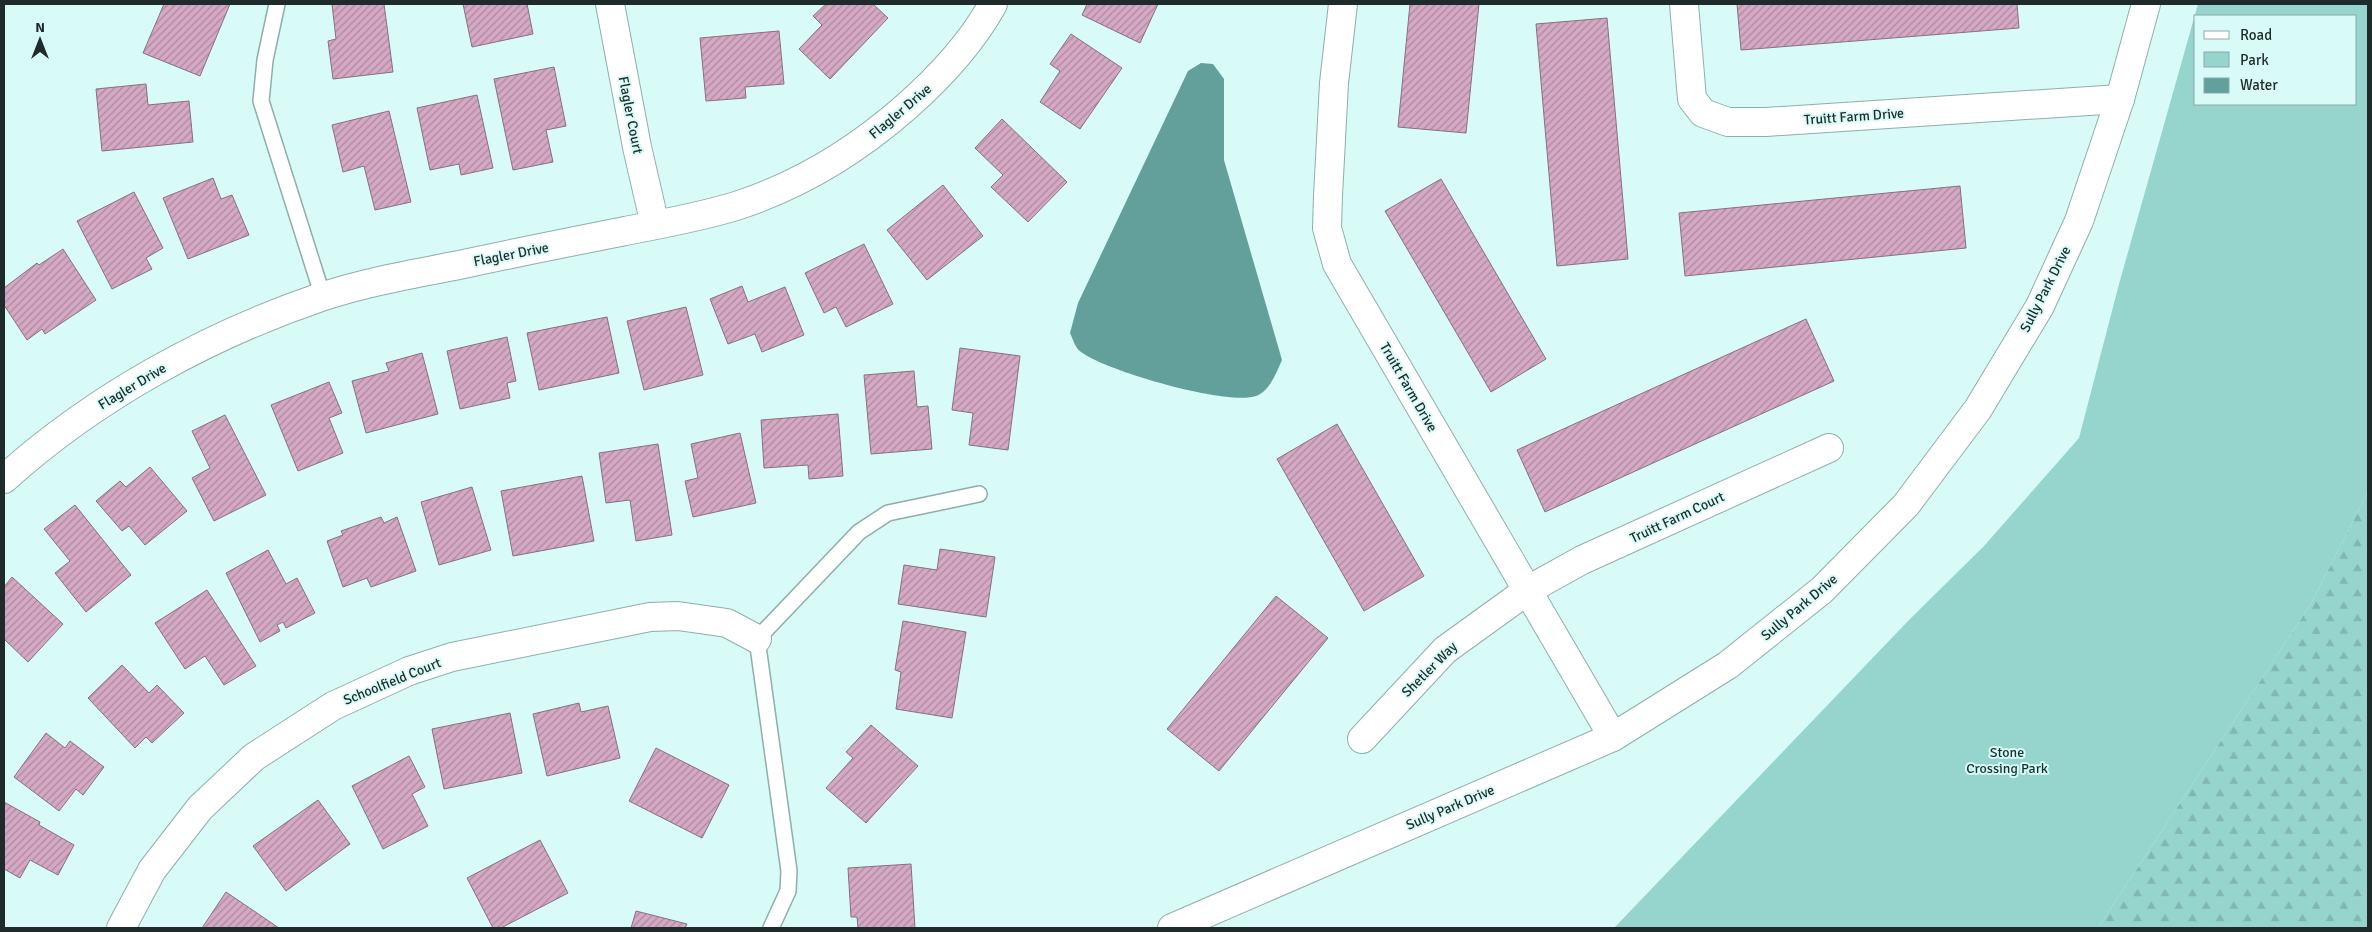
<svg xmlns="http://www.w3.org/2000/svg" width="2372" height="932" font-family="Signika,sans-serif">
<style>
.forest{fill:url(#forest-firs)}
.park{fill:#96d4ce;fill-rule:evenodd}
.water{fill:#63a09b}
.building{fill:url(#building-hatch);stroke:#87707e}
.lines{fill:none;stroke-linecap:round;stroke-linejoin:round}
.lane-casing{stroke:#8eaeab;stroke-width:18}
.street-casing{stroke:#8eaeab;stroke-width:30}
.secondary-casing{stroke:#8eaeab;stroke-width:30}
.lane{stroke:#fff;stroke-width:15}
.street{stroke:#fff;stroke-width:28}
.secondary{stroke:#fff;stroke-width:28}
.labels{text-anchor:middle;stroke-width:4;stroke-linejoin:round;paint-order:stroke}
.street-label{font-size:14px;fill:#1e2b2a;stroke:#d9fbf7}
.park-label{font-size:14px;fill:#133230;stroke:#d9fbf7}
</style>
<defs>
<pattern id="forest-firs" width="22" height="20" patternUnits="userSpaceOnUse" patternTransform="scale(1.25)"><rect width="22" height="20" fill="#96d4ce"/><path d="M5 1l3.5 6h-7zM16 11l3.5 6h-7z" fill="#81b6b1"/></pattern>
<pattern id="building-hatch" width="6" height="6" patternUnits="userSpaceOnUse" patternTransform="scale(1.25)"><rect width="6" height="6" fill="#d5a8c4"/><path d="M-1 1l2-2M0 6l6-6M5 7l2-2" fill="none" stroke="#ac899f"/></pattern>
</defs>
<rect width="100%" height="100%" fill="#d9fbf7"/>
<!-- forest -->
<path class="forest" d="M2368,491V928H2098L2312,602Z"/>
<!-- park -->
<path class="park" d="M2198,4H2368V491L2312,602L2098,928H1614L1909,620L1984,546L2079,438L2119,284ZM2196,16H2356V104H2196Z"/>
<!-- water -->
<path class="water" d="M1201,63L1213,64L1224,79V160L1282,360C1276,373 1270,391 1256,396C1227,406 1106,371 1081,352C1075,348 1073,339 1070,333L1078,303L1188,71Z"/>
<!-- building -->
<path class="building" d="M164,4H230L200,76L143,53Z
M332,4H384L393,72L333,79L328,41L336,39Z
M463,4H527L533,34L472,47Z
M826,4H873L888,18L830,79L799,49L822,25L813,16Z
M1087,4H1158L1140,43L1082,15Z
M1410,4H1479L1466,133L1398,127Z
M1737,4H2017L2019,28L1741,50Z
M1607,18L1628,259L1557,266L1536,24Z
M779,31L784,84L745,87L746,98L706,101L700,38Z
M1071,34L1122,68L1080,129L1040,102L1060,71L1050,64Z
M554,67L566,126L546,130L553,162L513,170L494,79Z
M146,84L148,105L189,101L193,142L102,151L96,89Z
M477,95L493,168L461,175L459,164L430,170L417,108Z
M389,111L411,202L375,210L364,166L343,172L332,125Z
M1002,119L1067,182L1028,222L991,187L1003,175L975,148Z
M213,178L221,199L232,195L249,235L188,259L163,198Z
M1441,179L1546,359L1491,392L1385,211Z
M943,185L983,236L927,280L887,230Z
M1960,186L1966,248L1685,276L1679,213Z
M134,192L163,248L146,258L152,269L112,289L77,221Z
M864,244L893,304L846,327L836,307L824,313L805,273Z
M63,249L96,300L45,334L42,329L27,340L4,305V288L37,263L39,265Z
M742,286L748,302L785,287L804,335L762,352L755,334L728,344L710,299Z
M686,307L703,375L644,390L627,321Z
M607,317L619,373L539,390L527,333Z
M1806,319L1834,381L1545,512L1517,450Z
M507,337L516,381L507,383L510,398L460,409L447,351Z
M960,348L1020,356L1008,450L969,445L973,413L952,410Z
M422,353L438,414L366,433L352,381L389,371L386,363Z
M914,371L917,407L928,406L932,449L871,454L864,375Z
M329,382L342,413L329,418L343,453L298,471L271,405Z
M838,414L843,476L809,479L808,465L764,468L761,420Z
M225,415L266,495L214,521L192,478L210,468L192,431Z
M1337,424L1424,576L1364,611L1277,459Z
M740,433L756,503L693,517L685,481L698,478L691,444Z
M658,444L672,535L636,541L630,500L606,503L599,453Z
M150,467L187,511L145,545L129,526L122,531L96,501L120,481L126,487Z
M582,476L594,541L513,556L501,491Z
M472,487L491,550L439,565L421,502Z
M75,505L131,575L86,612L55,573L70,561L44,529Z
M381,517L384,523L397,517L416,571L371,587L367,578L343,587L327,541L343,535L341,531Z
M940,549L995,557L986,617L898,604L904,565L937,570Z
M268,550L286,584L297,578L315,613L286,628L283,622L277,625L280,631L260,642L226,573Z
M12,577L63,624L28,662L4,639V587Z
M207,590L256,666L224,685L205,656L185,669L155,623Z
M1276,596L1328,638L1219,771L1167,729Z
M903,621L966,632L952,718L896,709L901,672L895,670Z
M122,665L149,693L157,685L184,713L152,743L146,737L135,748L88,698Z
M579,703L581,712L608,706L620,758L547,776L533,714Z
M510,713L522,773L444,789L432,729Z
M871,725L918,766L866,823L826,788L853,758L846,752Z
M46,733L65,748L70,741L104,767L83,795L76,789L59,811L14,777Z
M656,748L729,785L702,838L629,801Z
M409,756L425,787L412,794L428,826L383,849L352,786Z
M318,800L350,844L286,891L253,846Z
M4,802L40,822L39,825L74,845L58,875L30,860L20,878L4,869Z
M540,840L568,893L501,928H493L467,878Z
M911,864L915,928H858L857,917H851L848,868Z
M226,892L279,928H202Z
M636,911L687,924L685,928H631Z"/>
<g class="lines">
<!-- lane casing -->
<g class="lane-casing">
<path id="lane" d="M277,4L265,60L261,101L323,297
M771,928L788,891L789,871L757,639L859,532L888,513L979,494"/>
</g>
<!-- street casing -->
<g class="street-casing">
<path id="street" d="M610,4L637,147L655,225
M1343,4L1334,83L1328,196L1327,228L1337,264L1613,737
M1684,4L1692,99L1703,113L1728,122H1766L2120,99
M4,479C94,398 206,336 321,297C366,282 413,274 459,265C514,253 570,242 625,231C662,224 700,217 736,206C798,186 857,150 906,107C940,77 971,44 993,4
M1362,739L1445,650L1528,590L1582,560L1829,448
M121,928L152,870L200,808L254,757L333,706L409,671L452,657L650,617L678,616L727,623L757,639"/>
</g>
<!-- secondary casing -->
<g class="secondary-casing">
<path id="secondary" d="M1172,928L1613,737L1728,665L1822,590L1906,505L1978,409L2040,306L2079,221L2120,99L2146,4"/>
</g>
<!-- lane -->
<use href="#lane" class="lane"/>
<!-- street -->
<use href="#street" class="street"/>
<!-- secondary -->
<use href="#secondary" class="secondary"/>
</g>
<g class="labels">
<!-- street labels -->
<g class="street-label">
<text transform="translate(900 111) rotate(-40)" y="5">Flagler Drive</text>
<text transform="translate(631 115) rotate(79)" y="5">Flagler Court</text>
<text transform="translate(1854 116) rotate(-4)" y="5">Truitt Farm Drive</text>
<text transform="translate(511 254) rotate(-11)" y="5">Flagler Drive</text>
<text transform="translate(2045 289) rotate(-63)" y="5">Sully Park Drive</text>
<text transform="translate(132 386) rotate(-31)" y="5">Flagler Drive</text>
<text transform="translate(1409 387) rotate(60)" y="5">Truitt Farm Drive</text>
<text transform="translate(1677 517) rotate(-25)" y="5">Truitt Farm Court</text>
<text transform="translate(1799 607) rotate(-40)" y="5">Sully Park Drive</text>
<text transform="translate(1429 669) rotate(-45)" y="5">Shetler Way</text>
<text transform="translate(392 681) rotate(-22)" y="5">Schoolfield Court</text>
<text transform="translate(1450 807) rotate(-23)" y="5">Sully Park Drive</text>
</g>
<!-- park labels -->
<g class="park-label">
<text x="2007" y="757">Stone<tspan x="2007" dy="16">Crossing Park</tspan></text>
</g>
</g>
<!-- border -->
<rect width="2372" height="932" fill="none" stroke="#1e2b2a" stroke-width="10"/>
<!-- legend -->
<rect x="2194" y="15" width="162" height="90" fill="#d9fbf7" stroke="#8ea8a5"/>
<rect x="2204" y="31" width="25" height="8" fill="#ffffff" stroke="#8ea8a5"/>
<text x="2240" y="40" font-size="15" fill="#1e2b2a">Road</text>
<rect x="2204" y="52" width="25" height="15" fill="#96d4ce" stroke="#8ea8a5"/>
<text x="2240" y="65" font-size="15" fill="#1e2b2a">Park</text>
<rect x="2204" y="78" width="25" height="15" fill="#63a09b" stroke="#8ea8a5"/>
<text x="2240" y="90" font-size="15" fill="#1e2b2a">Water</text>
<!-- north arrow -->
<g transform="translate(40 40)" stroke="#d9fbf7" stroke-width="4" paint-order="stroke">
<path d="M0-4L9 19L0 12L-9 19Z" fill="#1e2b2a"/>
<text y="-8" font-size="14" font-weight="bold" text-anchor="middle" fill="#1e2b2a">N</text>
</g>
</svg>
